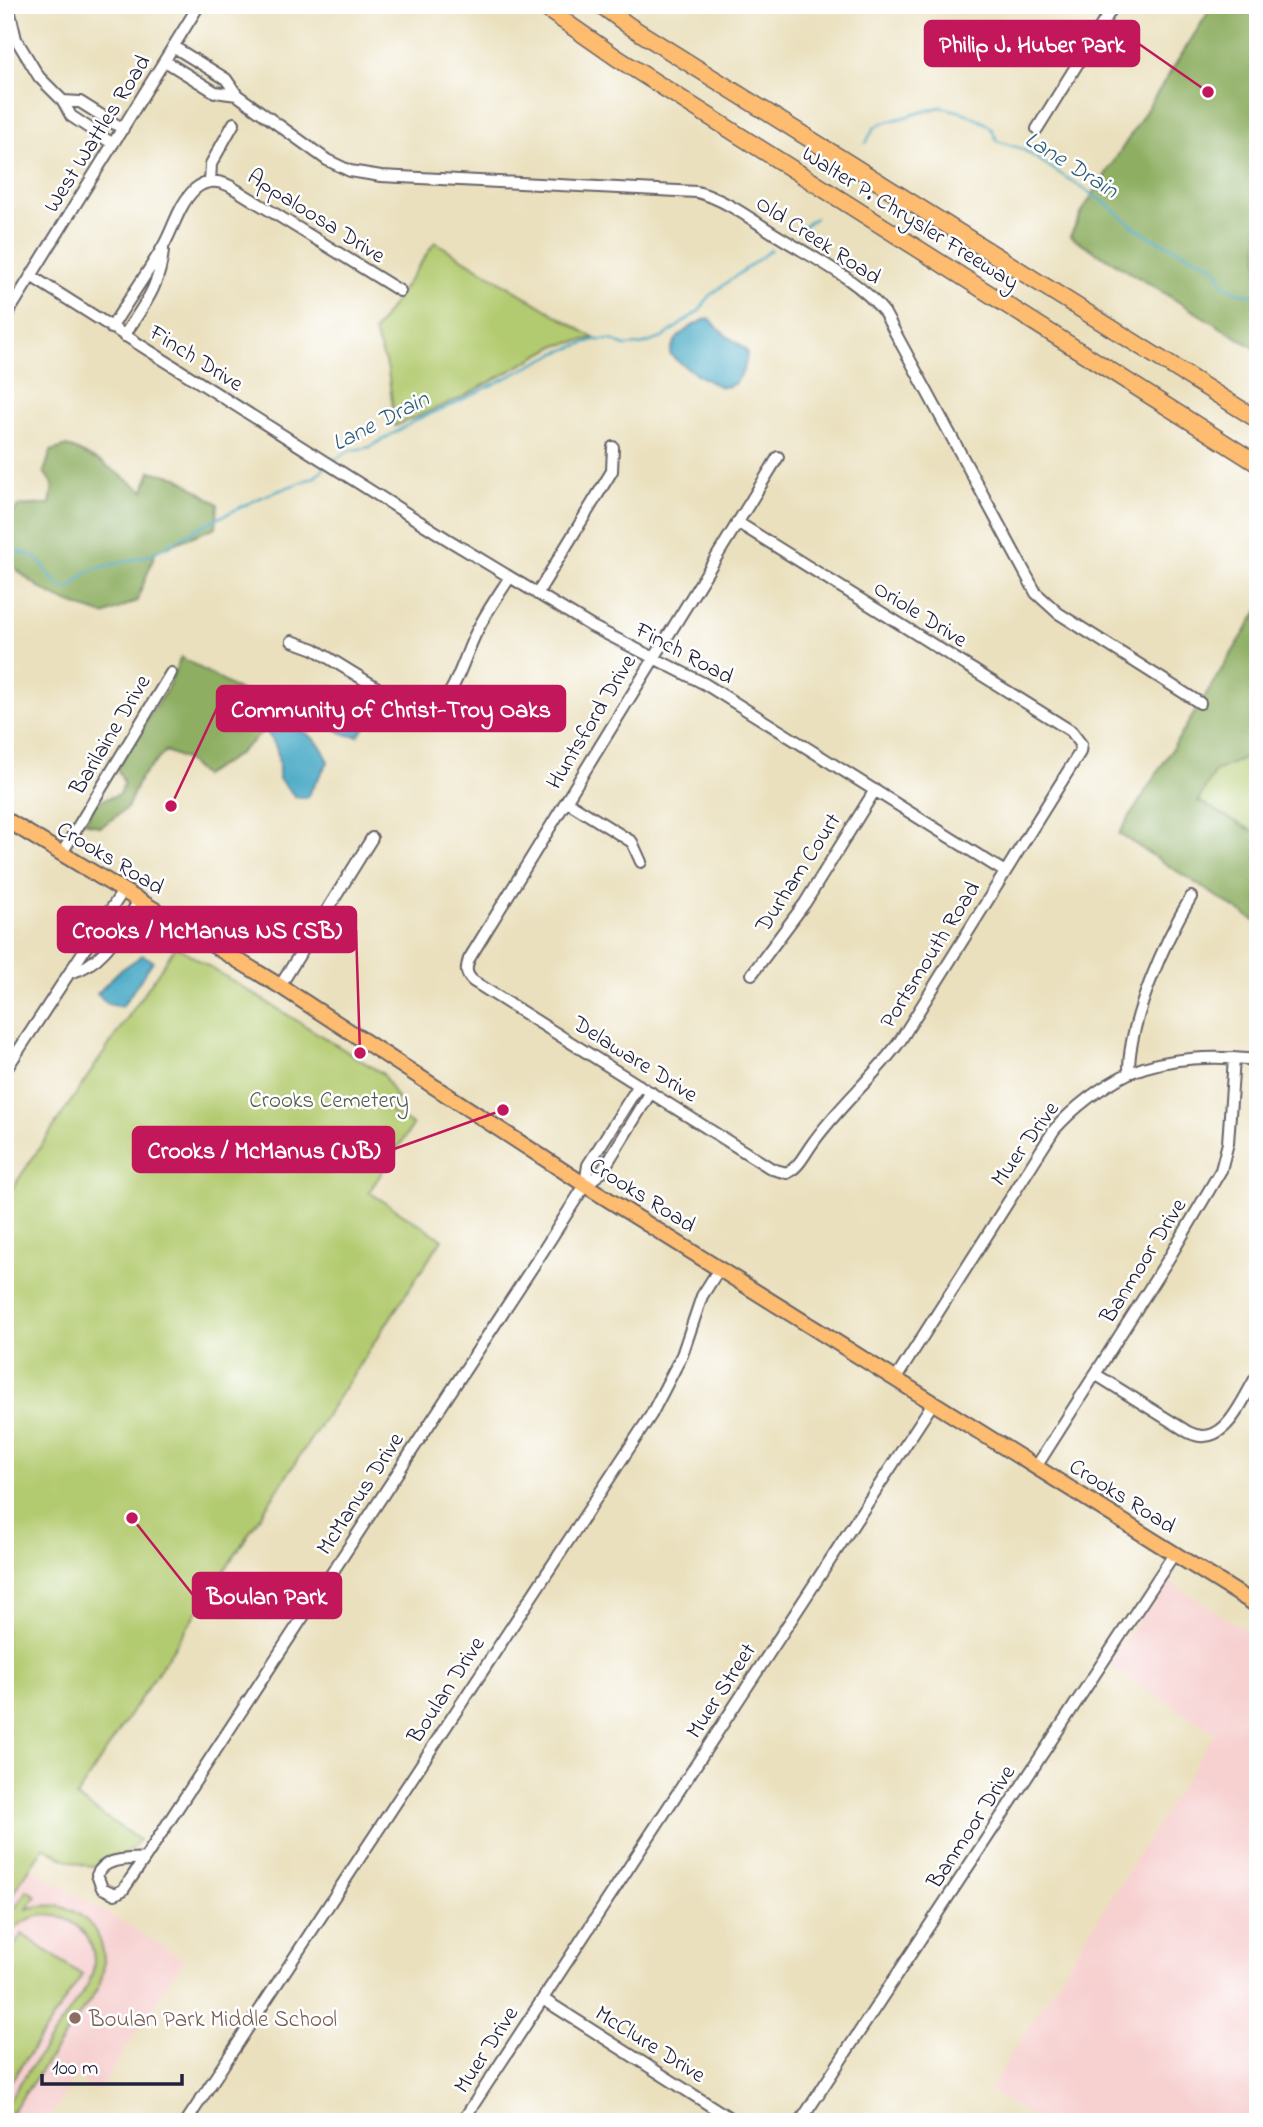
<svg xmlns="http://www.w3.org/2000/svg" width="1263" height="2127" font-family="'Indie Flower',sans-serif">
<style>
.built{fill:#f7d0d0}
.green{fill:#b3cb70;stroke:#6a7656;stroke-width:2}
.forest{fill:#8eaf62;stroke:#58684e;stroke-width:2}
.water{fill:#44a8c4;stroke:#336580;stroke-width:2}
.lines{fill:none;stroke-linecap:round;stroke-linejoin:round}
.stream{stroke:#44a8c4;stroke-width:2.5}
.minor-casing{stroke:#686468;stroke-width:14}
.major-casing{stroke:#686468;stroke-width:18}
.highway-casing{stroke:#686468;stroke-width:19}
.minor{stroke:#fff;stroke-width:10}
.major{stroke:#fdbc70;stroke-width:14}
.highway{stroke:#fdbc70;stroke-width:16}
.education-dot{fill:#8d6e63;stroke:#fff;stroke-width:2.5}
.labels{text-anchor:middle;stroke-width:5;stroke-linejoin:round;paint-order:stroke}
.street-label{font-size:23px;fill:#22223b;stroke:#fff}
.park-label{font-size:23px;fill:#555d4e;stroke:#fff}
.education-label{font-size:23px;fill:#785e54;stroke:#fff;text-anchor:start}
.water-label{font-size:24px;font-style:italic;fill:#315e79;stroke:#fff}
.leader{fill:none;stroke:#c2185b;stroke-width:2.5}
.callout-dot{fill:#c2185b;stroke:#fff;stroke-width:2.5}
.callout{fill:#c2185b;stroke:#c2185b;stroke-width:2.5}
.callout-label{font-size:24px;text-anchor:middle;font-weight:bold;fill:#fff}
</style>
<rect width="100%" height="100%" fill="#fff"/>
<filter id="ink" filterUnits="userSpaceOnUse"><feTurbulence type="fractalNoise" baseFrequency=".0143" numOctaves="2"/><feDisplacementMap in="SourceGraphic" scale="14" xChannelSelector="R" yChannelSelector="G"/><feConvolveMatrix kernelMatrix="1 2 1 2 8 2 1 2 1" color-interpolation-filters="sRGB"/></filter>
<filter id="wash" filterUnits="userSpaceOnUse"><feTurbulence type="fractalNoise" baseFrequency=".00686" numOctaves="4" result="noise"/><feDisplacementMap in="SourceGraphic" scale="28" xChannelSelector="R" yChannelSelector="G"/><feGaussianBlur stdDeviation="1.57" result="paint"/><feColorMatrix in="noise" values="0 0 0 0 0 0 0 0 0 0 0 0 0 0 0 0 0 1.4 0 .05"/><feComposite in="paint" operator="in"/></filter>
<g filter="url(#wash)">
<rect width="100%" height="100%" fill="#eae0bd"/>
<!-- built -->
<path class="built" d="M1165,1579L1258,1638V2122H1040L989,2090L1215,1733L1109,1665Z
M29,1867L184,1959L98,2091L76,2077L47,2122H5V1904Z"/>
<!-- green -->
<path class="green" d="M435,242L594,338L555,346L461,398L395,426L388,370L374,332Z
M1258,737V834L1198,801L1215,771L1244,758Z
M176,946L383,1074L398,1100L391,1112L413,1125L369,1192L442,1239L76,1797L139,1840C109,1878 79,1869 44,1847L5,1904V1199Z
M27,1890L36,1896L27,1909C81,1891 123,1945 95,1993L5,2122V2105L87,1986C117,1930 41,1886 5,1940V1923Z
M22,1934L82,1975L5,2090V1960Z"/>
<!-- forest -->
<path class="forest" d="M1213,5H1258V350L1070,236L1083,210Z
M67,446L101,462L144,491L150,471L177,477L218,504L216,527L156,551L137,601L104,615C80,607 57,600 36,585C25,578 16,568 5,560V527L18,506L50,504L53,485L44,472L51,451Z
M1258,611V737L1244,758L1215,771L1198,801L1258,834V923L1119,834Z
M181,657L285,717L271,725L237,755L203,776L185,759L166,751L140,778L127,808L101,827L85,822L96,802L120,794L124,783L117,768L167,689Z"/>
<!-- water -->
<path class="water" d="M709,318C714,321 715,326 720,330C728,339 740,342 747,352C747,365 739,388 723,387C711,385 678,363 670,354C673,335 692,325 709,318Z
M350,701L366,707L372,713L369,722L358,736C345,736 335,732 329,720C334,710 338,702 350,701Z
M287,724C306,732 322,740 328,762L306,798L296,797L279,779C279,760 280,746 266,732L275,726Z
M143,955L153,961L122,1007L108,1004L97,994L118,972Z"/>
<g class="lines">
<!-- stream -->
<path class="stream" d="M866,143L874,128L880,124L940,107L962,112L985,123L992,129L997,141L1022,149L1107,204L1133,226L1152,238L1212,265L1219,273L1222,283L1235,291L1258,297
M799,230L815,218
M333,461L349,451L370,447L418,419L452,405L556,353L594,340H611L625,346L641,345L662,338L700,310L709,296L771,250
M5,547C15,553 29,552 37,559C49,570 51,585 69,589L90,570L148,556L206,524L262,497L315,477L325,467"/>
</g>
</g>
<g filter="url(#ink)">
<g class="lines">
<!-- minor casing -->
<g class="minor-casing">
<path id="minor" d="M8,5L16,39L39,77L63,101L71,116L113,144
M174,47L226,79L237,95L327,160L350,171L381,176L697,192C727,200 752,220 778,236C813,258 858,279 884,312L1036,593L1058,613L1200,703
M165,61L215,92L237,95
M63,101L80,102L123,129
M1037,129L1114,5
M210,182L211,164L234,123
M31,276L447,539L591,626L705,684L1005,872
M5,318L199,5
M111,328C127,302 145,277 161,250C173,231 178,205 195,189C205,180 218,180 230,186L400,291
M124,336C143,306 160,287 163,250
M737,522L1071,731L1081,744L1080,752L900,1041C873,1078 838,1107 812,1144C804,1155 799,1167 787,1173L772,1169L473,981C465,974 466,968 469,959L778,457
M537,594L612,471L613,447
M292,641L314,649L415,711L430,714C456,698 464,654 478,629C487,611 499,594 510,577
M566,801L632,842L641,862
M62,853L171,673
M70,973C105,964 120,929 139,901
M752,974L805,903L875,790
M280,986L372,838
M5,1071L123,891
M1129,1073C1170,1056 1215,1056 1258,1060
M585,1185L588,1165L639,1085
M1095,1374L1188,1432C1225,1451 1242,1399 1258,1374
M895,1380L1054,1130C1076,1105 1099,1088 1129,1073C1128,1022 1165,940 1191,897
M1036,1467L1169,1258L1221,1170L1228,1143L1234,1058
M145,1858C128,1860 105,1857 97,1875L102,1888L115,1894L123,1890L145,1858L543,1251L585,1185L601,1173L651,1092
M543,1999L736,2122
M186,2122L651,1415L682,1355L702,1296L719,1269
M462,2122L933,1403
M800,2122L1174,1554"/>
</g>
<!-- major casing -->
<g class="major-casing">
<path id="major" d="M5,819L280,986L585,1185L1258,1606"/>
</g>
<!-- highway casing -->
<g class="highway-casing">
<path id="highway" d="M541,5L617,58L1258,464
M601,5L628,25L1258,420"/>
</g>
<!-- minor -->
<use href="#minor" class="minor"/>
<!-- major -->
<use href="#major" class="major"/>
<!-- highway -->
<use href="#highway" class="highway"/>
</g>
</g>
<!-- markers -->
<circle class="education-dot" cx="75" cy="2018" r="7"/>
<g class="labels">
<!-- street labels -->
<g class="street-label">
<text transform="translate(96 133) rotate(-58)" y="8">West Wattles Road</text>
<text transform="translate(317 215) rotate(32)" y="8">Appaloosa Drive</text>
<text transform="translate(911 217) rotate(32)" y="8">Walter P. Chrysler Freeway</text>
<text transform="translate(819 239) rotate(33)" y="8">Old Creek Road</text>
<text transform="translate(197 357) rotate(32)" y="8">Finch Drive</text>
<text transform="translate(921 613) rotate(32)" y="8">Oriole Drive</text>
<text transform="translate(685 652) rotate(28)" y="8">Finch Road</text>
<text transform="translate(590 721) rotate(-59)" y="8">Huntsford Drive</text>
<text transform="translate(109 734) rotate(-59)" y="8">Barilaine Drive</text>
<text transform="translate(111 857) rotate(31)" y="8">Crooks Road</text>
<text transform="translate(797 872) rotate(-57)" y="8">Durham Court</text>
<text transform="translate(929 954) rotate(-58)" y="8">Portsmouth Road</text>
<text transform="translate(636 1058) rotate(32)" y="8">Delaware Drive</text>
<text transform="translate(1024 1143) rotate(-54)" y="8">Muer Drive</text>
<text transform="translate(643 1194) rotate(32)" y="8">Crooks Road</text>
<text transform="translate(1142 1260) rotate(-58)" y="8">Banmoor Drive</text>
<text transform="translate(359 1493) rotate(-57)" y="8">McManus Drive</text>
<text transform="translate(1123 1495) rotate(32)" y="8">Crooks Road</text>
<text transform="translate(445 1689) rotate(-57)" y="8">Boulan Drive</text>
<text transform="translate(720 1690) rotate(-57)" y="8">Muer Street</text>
<text transform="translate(970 1826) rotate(-57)" y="8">Banmoor Drive</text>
<text transform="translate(651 2043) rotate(32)" y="8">McClure Drive</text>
<text transform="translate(485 2049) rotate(-57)" y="8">Muer Drive</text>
</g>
<!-- park labels -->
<g class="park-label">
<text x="329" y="1107">Crooks Cemetery</text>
</g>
<!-- education labels -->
<g class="education-label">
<text x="89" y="2026">Boulan Park Middle School</text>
</g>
<!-- water labels -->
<g class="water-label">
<text transform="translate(1072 164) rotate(32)" y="8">Lane Drain</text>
<text transform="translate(380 420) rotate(-27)" y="8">Lane Drain</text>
</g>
</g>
<!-- callouts -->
<path class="leader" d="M1208 92L1139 44M171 806L217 708M360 1053L356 930M503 1110L394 1149M132 1518L193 1595"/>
<g class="callout-dot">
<circle cx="1208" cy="92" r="7"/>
<circle cx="171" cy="806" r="7"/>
<circle cx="360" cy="1053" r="7"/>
<circle cx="503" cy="1110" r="7"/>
<circle cx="132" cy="1518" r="7"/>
</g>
<g class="callout">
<rect x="925" y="21" width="214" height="45" rx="7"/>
<rect x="217" y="686" width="348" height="45" rx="7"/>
<rect x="58" y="907" width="298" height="45" rx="7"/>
<rect x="133" y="1127" width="261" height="45" rx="7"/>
<rect x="193" y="1573" width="148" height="45" rx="7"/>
</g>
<g class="callout-label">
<text x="1032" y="52">Philip J. Huber Park</text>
<text x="391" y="717">Community of Christ-Troy Oaks</text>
<text x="207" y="938">Crooks / McManus NS (SB)</text>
<text x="264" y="1158">Crooks / McManus (NB)</text>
<text x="267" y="1604">Boulan Park</text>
</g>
<!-- margin -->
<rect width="1263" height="2127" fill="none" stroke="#fff" stroke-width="28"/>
<!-- scale -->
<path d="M42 2074v10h140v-10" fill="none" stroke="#22223b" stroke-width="3.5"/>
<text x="52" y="2074" font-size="21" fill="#22223b" stroke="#ffffff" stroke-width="5" paint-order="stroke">100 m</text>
</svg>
